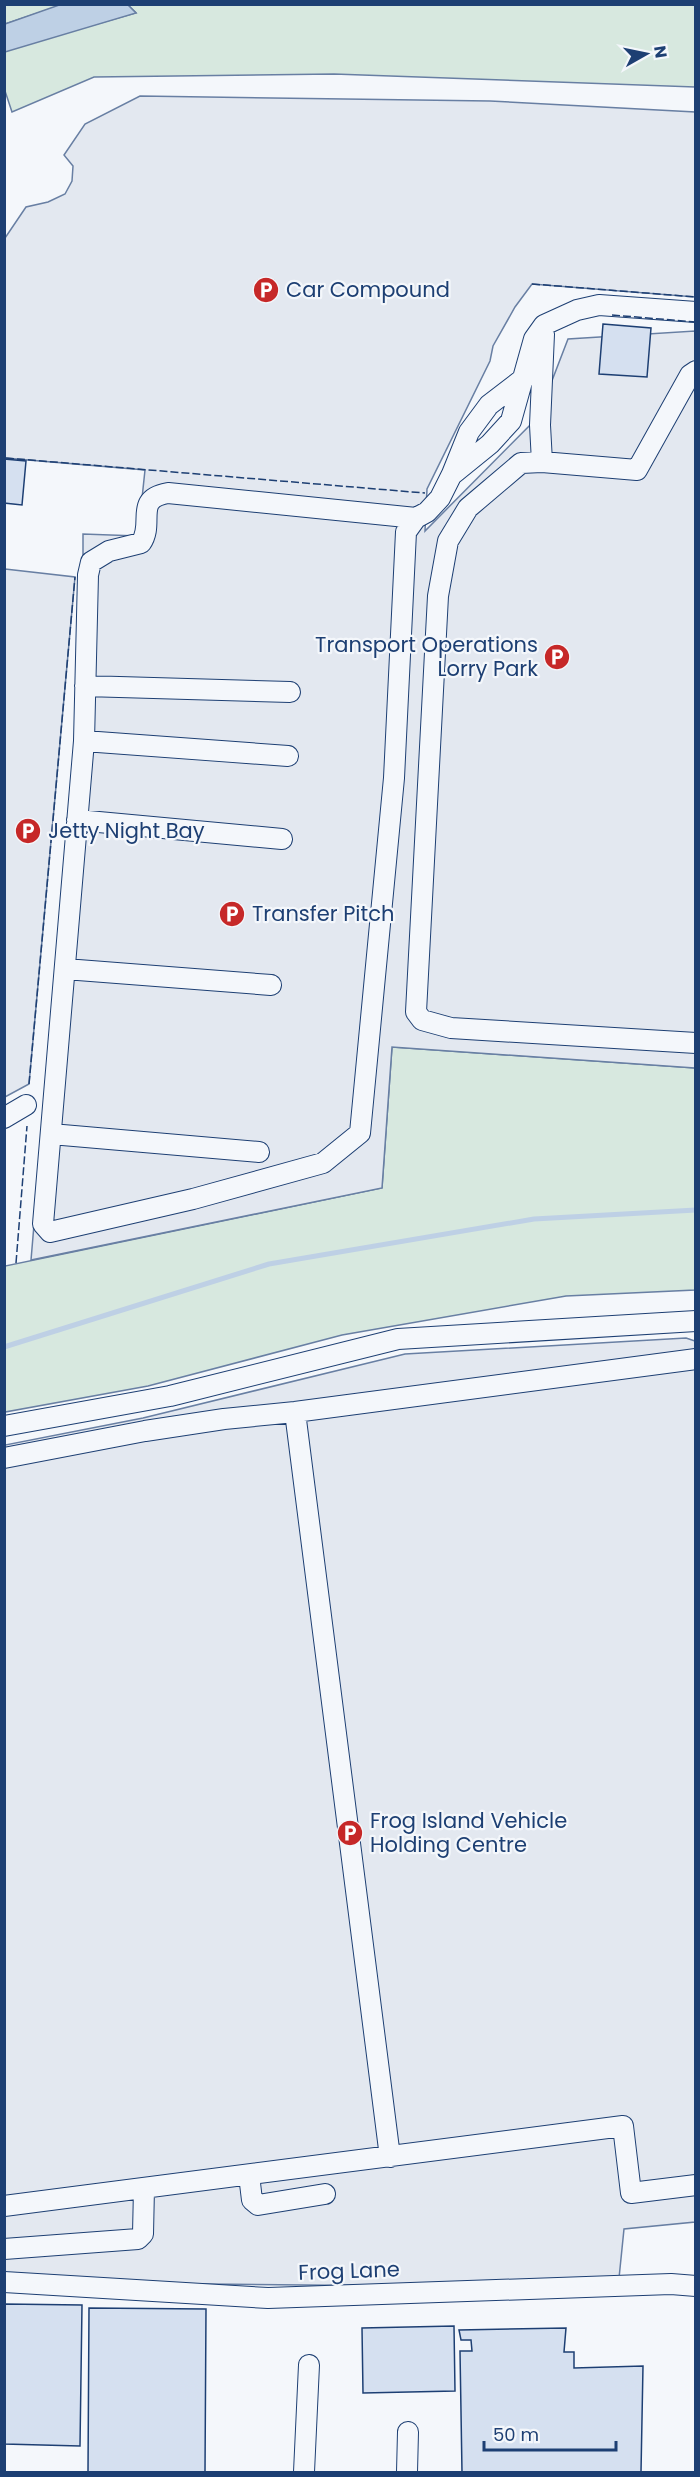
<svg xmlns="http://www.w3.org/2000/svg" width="700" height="2477" font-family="Poppins,sans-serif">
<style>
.green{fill:#d7e8df;stroke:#687fa3;stroke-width:1.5}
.parking{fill:#e3e8f0;stroke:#687fa3;stroke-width:1.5}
.water{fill:#bed0e5;stroke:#687fa3;stroke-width:1.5}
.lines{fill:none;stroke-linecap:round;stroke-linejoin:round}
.stream{stroke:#bed0e5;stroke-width:5}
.building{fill:#d5e0f0;stroke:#1d3f73;stroke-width:1.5}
.minor-casing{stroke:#1d3f73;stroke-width:22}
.minor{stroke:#f4f7fb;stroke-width:20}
.fence{stroke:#1d3f73;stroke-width:1.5;stroke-dasharray:8 3;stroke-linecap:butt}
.labels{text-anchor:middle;stroke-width:4.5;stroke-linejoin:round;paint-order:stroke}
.poi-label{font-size:21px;fill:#1d3f73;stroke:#f4f7fb;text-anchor:start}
.street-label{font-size:21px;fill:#1d3f73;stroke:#f4f7fb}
</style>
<rect width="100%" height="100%" fill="#f4f7fb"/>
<!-- green -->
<path class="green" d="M5,4L62,5L5,24Z
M128,5H695V87L334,74L94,77L12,112L5,91V50L136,13Z
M392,1047L695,1068V1290L566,1296L342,1335L148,1386L5,1412V1266L382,1188Z"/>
<!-- parking -->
<path class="parking" d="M140,96L490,101L695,112V297L532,284L515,307L493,346L490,361L427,489L425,531L538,417L568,339L695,331V1068L392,1047L382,1188L31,1260L83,647V534L138,536L145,470L5,458V238L26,207L48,202L65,194L72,181L73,166L64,155L85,124Z
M5,569L75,577L29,1084L5,1097Z
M686,1338L695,1341V2222L624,2229L618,2288L5,2282V1445L143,1418L405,1354Z"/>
<!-- water -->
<path class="water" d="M62,4L128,5L136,13L5,52V24Z"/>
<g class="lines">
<!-- stream -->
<path class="stream" d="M4,1347L269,1264L534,1219L696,1210"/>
</g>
<!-- building -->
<path class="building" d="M603,324L651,328L647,377L599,374Z
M4,459L26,461L22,505L4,503Z
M4,2304L82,2305L80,2446L4,2444Z
M89,2308L206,2309L205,2472H88Z
M454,2326L455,2391L363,2393L362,2328Z
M566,2328L564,2352H574V2368L643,2366L641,2472H462L460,2351H472L471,2340H461L459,2330Z"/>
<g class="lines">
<!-- minor casing -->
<g class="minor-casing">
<path id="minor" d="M696,371L690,375L637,470L542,462L521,463L468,508L448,541L438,596L416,1012L422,1020L451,1028L696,1043
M542,462L540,425L544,334
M453,474L490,444L511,421L534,339L544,325L577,310L599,305L696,312
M416,518L168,493C133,499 155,523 141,543L109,551L91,562L88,575L84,741L43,1224L50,1232L193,1199L323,1163L360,1133L394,778L406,532L416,518L427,512L440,498L452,474L469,432L489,405L524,378
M85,686L290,692
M84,741L288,756
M77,820L282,839
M65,969L271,985
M4,1118L26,1105
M51,1134L259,1152
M295,1412L390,2157
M4,1426L170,1396L398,1339L696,1321
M4,1458L145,1431L224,1419L295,1412L696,1359
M249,2175L252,2200L258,2205L325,2194
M4,2206L623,2126L631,2193L696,2185
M4,2249L138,2239L143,2234L144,2188
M4,2282L268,2298L671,2284L696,2286
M304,2472L309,2365
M407,2472L408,2432"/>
</g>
<!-- minor -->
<use href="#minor" class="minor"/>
<!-- fence -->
<path class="fence" d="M532,284L696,297
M612,315L696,322
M6,458L425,493
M29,1084L75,577
M16,1263L27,1126"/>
</g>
<!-- icons -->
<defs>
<g id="parking-disc" transform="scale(1.35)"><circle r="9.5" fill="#c62828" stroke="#f4f7fb"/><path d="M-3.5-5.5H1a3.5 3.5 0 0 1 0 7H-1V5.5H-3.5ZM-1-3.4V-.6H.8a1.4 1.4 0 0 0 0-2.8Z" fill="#fff"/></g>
</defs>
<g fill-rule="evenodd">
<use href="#parking-disc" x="266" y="290"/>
<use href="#parking-disc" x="557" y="657"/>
<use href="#parking-disc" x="28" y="831"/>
<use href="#parking-disc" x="232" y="914"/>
<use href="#parking-disc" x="350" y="1833"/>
</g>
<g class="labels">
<!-- poi labels -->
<g class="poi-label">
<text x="286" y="297">Car Compound</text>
<text x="538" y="652" text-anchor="end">Transport Operations<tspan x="538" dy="24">Lorry Park</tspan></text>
<text x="48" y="838">Jetty Night Bay</text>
<text x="252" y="921">Transfer Pitch</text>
<text x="370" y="1828">Frog Island Vehicle<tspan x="370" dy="24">Holding Centre</tspan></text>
</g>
<!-- street labels -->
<g class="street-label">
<text transform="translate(349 2271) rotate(-2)" y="7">Frog Lane</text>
</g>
</g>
<!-- border -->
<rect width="700" height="2477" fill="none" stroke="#1d3f73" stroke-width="12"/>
<!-- north arrow -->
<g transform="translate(646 54) rotate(81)" stroke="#f4f7fb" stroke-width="4.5" paint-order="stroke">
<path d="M0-4.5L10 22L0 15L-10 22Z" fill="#1d3f73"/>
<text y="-9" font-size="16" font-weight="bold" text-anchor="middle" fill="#1d3f73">N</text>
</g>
<!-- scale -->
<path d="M484 2441v9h132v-9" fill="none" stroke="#1d3f73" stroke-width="3"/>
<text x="493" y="2441" font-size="18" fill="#1d3f73" stroke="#f4f7fb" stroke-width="4.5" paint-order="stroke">50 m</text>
</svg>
